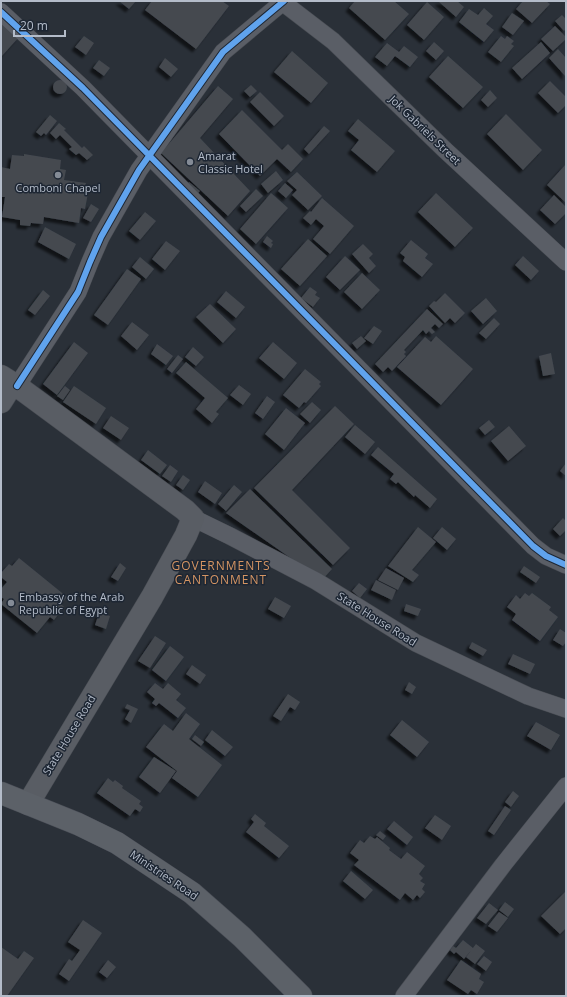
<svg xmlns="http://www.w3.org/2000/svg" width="567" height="997" font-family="'Open Sans',sans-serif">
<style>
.building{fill:#444950;filter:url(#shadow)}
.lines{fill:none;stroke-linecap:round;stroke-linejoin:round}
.minor-casing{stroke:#484c53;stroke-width:18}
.secondary-casing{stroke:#484c53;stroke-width:23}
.primary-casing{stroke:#484c55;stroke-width:23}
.minor{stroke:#5a5e66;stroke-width:17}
.secondary{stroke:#595d64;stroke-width:22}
.primary{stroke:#5c6168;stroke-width:22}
.cycleway-casing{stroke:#1d2633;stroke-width:8}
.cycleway{stroke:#60a3ed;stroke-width:6}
.poi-dot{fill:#848b96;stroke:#1d2633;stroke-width:1.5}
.labels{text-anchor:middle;stroke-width:3;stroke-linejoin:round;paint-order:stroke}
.street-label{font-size:11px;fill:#b4bcc9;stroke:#1d2633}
.poi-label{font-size:11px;fill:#b4bcc9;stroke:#1d2633;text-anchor:start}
.neighbourhood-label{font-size:12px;letter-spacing:1px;fill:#d59563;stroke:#1d2633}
</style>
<defs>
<filter id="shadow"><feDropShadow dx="-3.5" dy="3.5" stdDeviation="1" flood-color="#0009"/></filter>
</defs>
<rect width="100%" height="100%" fill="#2a3038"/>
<!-- building -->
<path class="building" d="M119,1H136L129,9Z
M152,1H222L229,6L196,49L145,10Z
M355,1H394L409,14L385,40L349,8Z
M438,1H457L464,7L456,17Z
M523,1H546L550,4L532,23L516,9Z
M427,2L444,17L424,40L407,25Z
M484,8L493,16L486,24L494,30L484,42L459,22L469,9L478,15Z
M512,13L524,21L513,35L502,27Z
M562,15L566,19V29L564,31L555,21Z
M1,21L19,37L1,57Z
M555,26L566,37V39L553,51L541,39Z
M84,36L94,43L86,55L75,47Z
M501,36L505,39L507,36L514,41L511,44L514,46L501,62L488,52Z
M434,42L444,51L436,60L426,51Z
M541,42L550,53L522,79L512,68Z
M387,43L399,52L404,46L418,57L410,67L395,56L387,66L375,57Z
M558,49L566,58V77L549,58Z
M292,51L328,83L311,103L274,72Z
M448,56L483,87L463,108L429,77Z
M165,58L178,69L171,77L159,67Z
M99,60L110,68L104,76L93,68Z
M53 87a7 7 0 1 1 14 0a7 7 0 1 1-14 0Z
M550,81L566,97V105L558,113L538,93Z
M251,85L257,91L250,97L244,91Z
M218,86L233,99L200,138L250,191L228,216L161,153Z
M490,90L497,98L488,107L481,100Z
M260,92L284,116L274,126L250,102Z
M242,110L282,150L288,144L303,159L291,172L277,159L260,176L219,134Z
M506,114L542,150L523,170L487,134Z
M50,115L57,121L46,135L44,133L41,136L36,132Z
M358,119L395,151L377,172L351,150L359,140L348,131Z
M59,123L66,129L64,130L82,148L84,146L93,155L87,160L79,153L76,155L69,149L72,147L60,135L56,139L50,133Z
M324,126L330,131L309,154L304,149Z
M24,154L61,160L60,169L66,170L64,180L86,183L84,193H88L85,209L81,208L79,223L44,217L43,224L31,223L30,226L20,225V220L2,217L5,197H1V167L10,169L12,155L24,156Z
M566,164V203L547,185Z
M276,171L283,180L268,193L261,184Z
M297,172L322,196L308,210L292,195L297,190L287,181Z
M189,182L200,191L194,198L184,189Z
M285,183L293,190L286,198L278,191Z
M256,189L263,196L246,212L240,206Z
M271,193L288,208L256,244L240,229Z
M436,193L473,228L455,247L418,212Z
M554,195L566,207V213L555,224L540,210Z
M322,198L354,226L330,254L313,239L324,226L316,219L311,225L303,218L310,211L311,212Z
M91,204L99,209L91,222L83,218Z
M145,212L156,221L140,240L129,231Z
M45,227L76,244L69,259L38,242Z
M267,236L273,241L271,243L273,244L271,248L263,242Z
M308,239L327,256L300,286L281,269Z
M411,240L428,254L425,258L433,264L422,277L403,261L405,257L400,253Z
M166,241L180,251L165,270L152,259Z
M363,244L373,254L369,258L376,266L369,273L352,254Z
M345,256L360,270L340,290L326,277Z
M523,256L539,271L531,280L515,265Z
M140,257L154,269L146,279L132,267Z
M127,269L141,279L108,325L94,315Z
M362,273L380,290L362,309L344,292Z
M310,287L317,292L315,295L320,298L313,307L301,298Z
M43,290L50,296L35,315L28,310Z
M226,291L245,307L236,318L217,302Z
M445,293L465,313L455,323L450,318L445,323L429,306L434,301L436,302Z
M486,298L497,311L483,324L471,311Z
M210,304L236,329L223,343L196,317Z
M427,309L443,324L439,328L435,324L431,328L435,332L432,334L429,331L426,334L423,330L404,350L406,352L404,354L406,356L392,371L388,367L383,372L375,364Z
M494,318L500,324L486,339L479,333Z
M132,322L149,335L137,350L121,336Z
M374,326L382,331L373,344L364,338Z
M361,336L366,341L357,349L352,343Z
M436,336L473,369L441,405L397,367L425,337L431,342Z
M74,342L88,353L57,395L43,384Z
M273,342L297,363L284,379L259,358Z
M157,344L173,356L166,365L151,354Z
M193,347L204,357L196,366L185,357Z
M551,353L555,374L543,376L539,356Z
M178,355L183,359L172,373L167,369Z
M186,362L228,398L216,412L219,414L212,423L196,409L205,398L176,373Z
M305,369L321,382L319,384L321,386L306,403L304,402L299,408L283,395Z
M239,385L251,394L243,405L230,395Z
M65,386L70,390L63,400L57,396Z
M74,386L106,408L96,424L63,402Z
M267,396L275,402L263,419L255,413Z
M312,402L321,410L310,423L300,414Z
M335,406L354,424L292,490L350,548L333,565L254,488Z
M286,408L305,423L284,450L265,434Z
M111,416L129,428L121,440L103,428Z
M489,420L495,427L485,435L479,428Z
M355,425L375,442L365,454L345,437Z
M509,426L526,446L508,461L491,441Z
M378,447L437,499L430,508L415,495L414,497L398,482L396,484L390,479L394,474L371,455Z
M148,450L167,465L160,474L141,460Z
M566,463V476L560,471Z
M170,465L178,471L171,482L162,476Z
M183,475L190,480L183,490L176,485Z
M205,481L222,493L215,504L198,492Z
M234,485L242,492L226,511L218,504Z
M250,489L332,569L322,580L226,513Z
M563,518L566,521V530L560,536L553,529Z
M418,527L436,542L412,570L419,575L413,582L388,566Z
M442,527L456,539L447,550L433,538Z
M19,558L67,597L61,604L64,607L54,620L50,617L37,633L1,604L4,599L1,597V589L7,582L1,577V573L9,564L12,566Z
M120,563L126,568L118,581L111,577Z
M524,566L540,577L536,583L520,572Z
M386,568L404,578L398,590L378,580Z
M376,580L396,590L392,600L371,590Z
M359,583L367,589L360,598L352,591Z
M525,593L529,596L532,593L551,607L549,610L558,617L540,641L512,620L516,614L507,607L516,595L520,599Z
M275,597L291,606L284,618L268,609Z
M406,604L421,609L418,616L404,611Z
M99,613L110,616L106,629L95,625Z
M560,629L566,633V642L563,646L553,640Z
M155,636L166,643L150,668L138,661Z
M472,642L487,650L483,656L469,648Z
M170,646L184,657L166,681L152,670Z
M513,654L535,664L530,674L508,664Z
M192,665L206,675L200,684L186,674Z
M409,682L416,687L412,694L405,690Z
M155,683L163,689L168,683L181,694L176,700L186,708L178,718L159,703L156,706L152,703L155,699L147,692Z
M288,694L300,702L295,710L290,707L281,721L273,716Z
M127,704L138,709L131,723L125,719L130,710L125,708Z
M186,713L200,724L189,739L222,765L198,797L172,778L177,771L146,747L164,724L173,731Z
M402,720L429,742L417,757L390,735Z
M536,722L560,735L551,750L527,736Z
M212,730L233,747L225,756L205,740Z
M195,735L204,742L201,746L192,739Z
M154,757L176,771L160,793L139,777Z
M108,778L113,782L115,780L123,786L122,788L141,801L139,804L143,807L140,812L135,809L130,816L97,793Z
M513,791L519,796L511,807L505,802Z
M505,806L511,810L494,835L488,831Z
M255,814L266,823L264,826L289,846L279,858L246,832L254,822L251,819Z
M435,815L451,826L442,840L425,828Z
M394,821L413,837L407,845L387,829Z
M380,831L386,836L383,840L376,835Z
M370,836L375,839L377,837L390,848L389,850L401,859L407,852L425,866L419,874L423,878L420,881L425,884L422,889L425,892L420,898L417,895L413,900L405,893L400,900L354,865L359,860L350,853L360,840L364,843Z
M351,871L373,890L365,899L343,881Z
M566,891V928L560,934L541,916Z
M505,902L514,909L508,917L499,910Z
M489,903L498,910L486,924L477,918Z
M499,912L508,918L497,932L488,926Z
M83,920L102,933L69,981L59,974L69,959L72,961L80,950L68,942Z
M463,940L473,948L464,959L456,952L454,954L450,950L453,946L456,948Z
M476,944L485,951L475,964L466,957Z
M1,947L18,959L24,951L34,958L7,996H1Z
M484,956L492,962L486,971L477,964Z
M108,960L116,967L107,978L99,972Z
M461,960L481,974L479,979L484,982L477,994L471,990L468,994L447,980Z"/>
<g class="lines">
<!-- minor casing -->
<g class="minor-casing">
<path id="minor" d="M281,1L333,41L445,150L566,262
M1,12L83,88L533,546L546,556L566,565
M17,386L78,292L90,262L101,237L139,170L223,52L284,1
M193,518L230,536L316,581L416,643L528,696L566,709
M404,996L503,865L566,786"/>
</g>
<!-- secondary casing -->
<g class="secondary-casing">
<path id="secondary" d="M1,376L17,386L185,510L193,518L186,535L152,597L28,804
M1,402L13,383"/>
</g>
<!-- primary casing -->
<g class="primary-casing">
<path id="primary" d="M1,793L78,824L117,843L192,893L242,937L301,996"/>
</g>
<!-- minor -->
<use href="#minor" class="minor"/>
<!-- secondary -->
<use href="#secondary" class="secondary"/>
<!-- primary -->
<use href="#primary" class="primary"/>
<!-- cycleway casing -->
<g class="cycleway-casing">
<path id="cycleway" d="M1,12L83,88L533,546L546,556L566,565
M17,386L78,292L90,262L101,237L139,170L223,52L284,1"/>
</g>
<!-- cycleway -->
<use href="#cycleway" class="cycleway"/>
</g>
<!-- markers -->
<g class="poi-dot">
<circle cx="190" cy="162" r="4"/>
<circle cx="58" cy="175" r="4"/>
<circle cx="11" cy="603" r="4"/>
</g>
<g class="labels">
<!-- street labels -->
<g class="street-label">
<text transform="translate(425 130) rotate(44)" y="4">Jok Gabriels Street</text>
<text transform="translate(377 619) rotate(32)" y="4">State House Road</text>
<text transform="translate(69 735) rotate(-59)" y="4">State House Road</text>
<text transform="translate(164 875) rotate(34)" y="4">Ministries Road</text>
</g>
<!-- poi labels -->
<g class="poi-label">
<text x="198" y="160">Amarat<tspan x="198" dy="13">Classic Hotel</tspan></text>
<text x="58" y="192" text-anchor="middle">Comboni Chapel</text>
<text x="19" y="601">Embassy of the Arab<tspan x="19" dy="13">Republic of Egypt</tspan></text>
</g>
<!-- neighbourhood labels -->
<g class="neighbourhood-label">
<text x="221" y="570">GOVERNMENTS<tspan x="221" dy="14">CANTONMENT</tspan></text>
</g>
</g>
<!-- border -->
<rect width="567" height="997" fill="none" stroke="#b4bcc9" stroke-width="4"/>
<!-- scale -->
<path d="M14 30v6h51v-6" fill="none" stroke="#b4bcc9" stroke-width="2"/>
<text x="20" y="30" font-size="12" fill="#b4bcc9" stroke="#1d2633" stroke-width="3" paint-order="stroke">20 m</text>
</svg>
